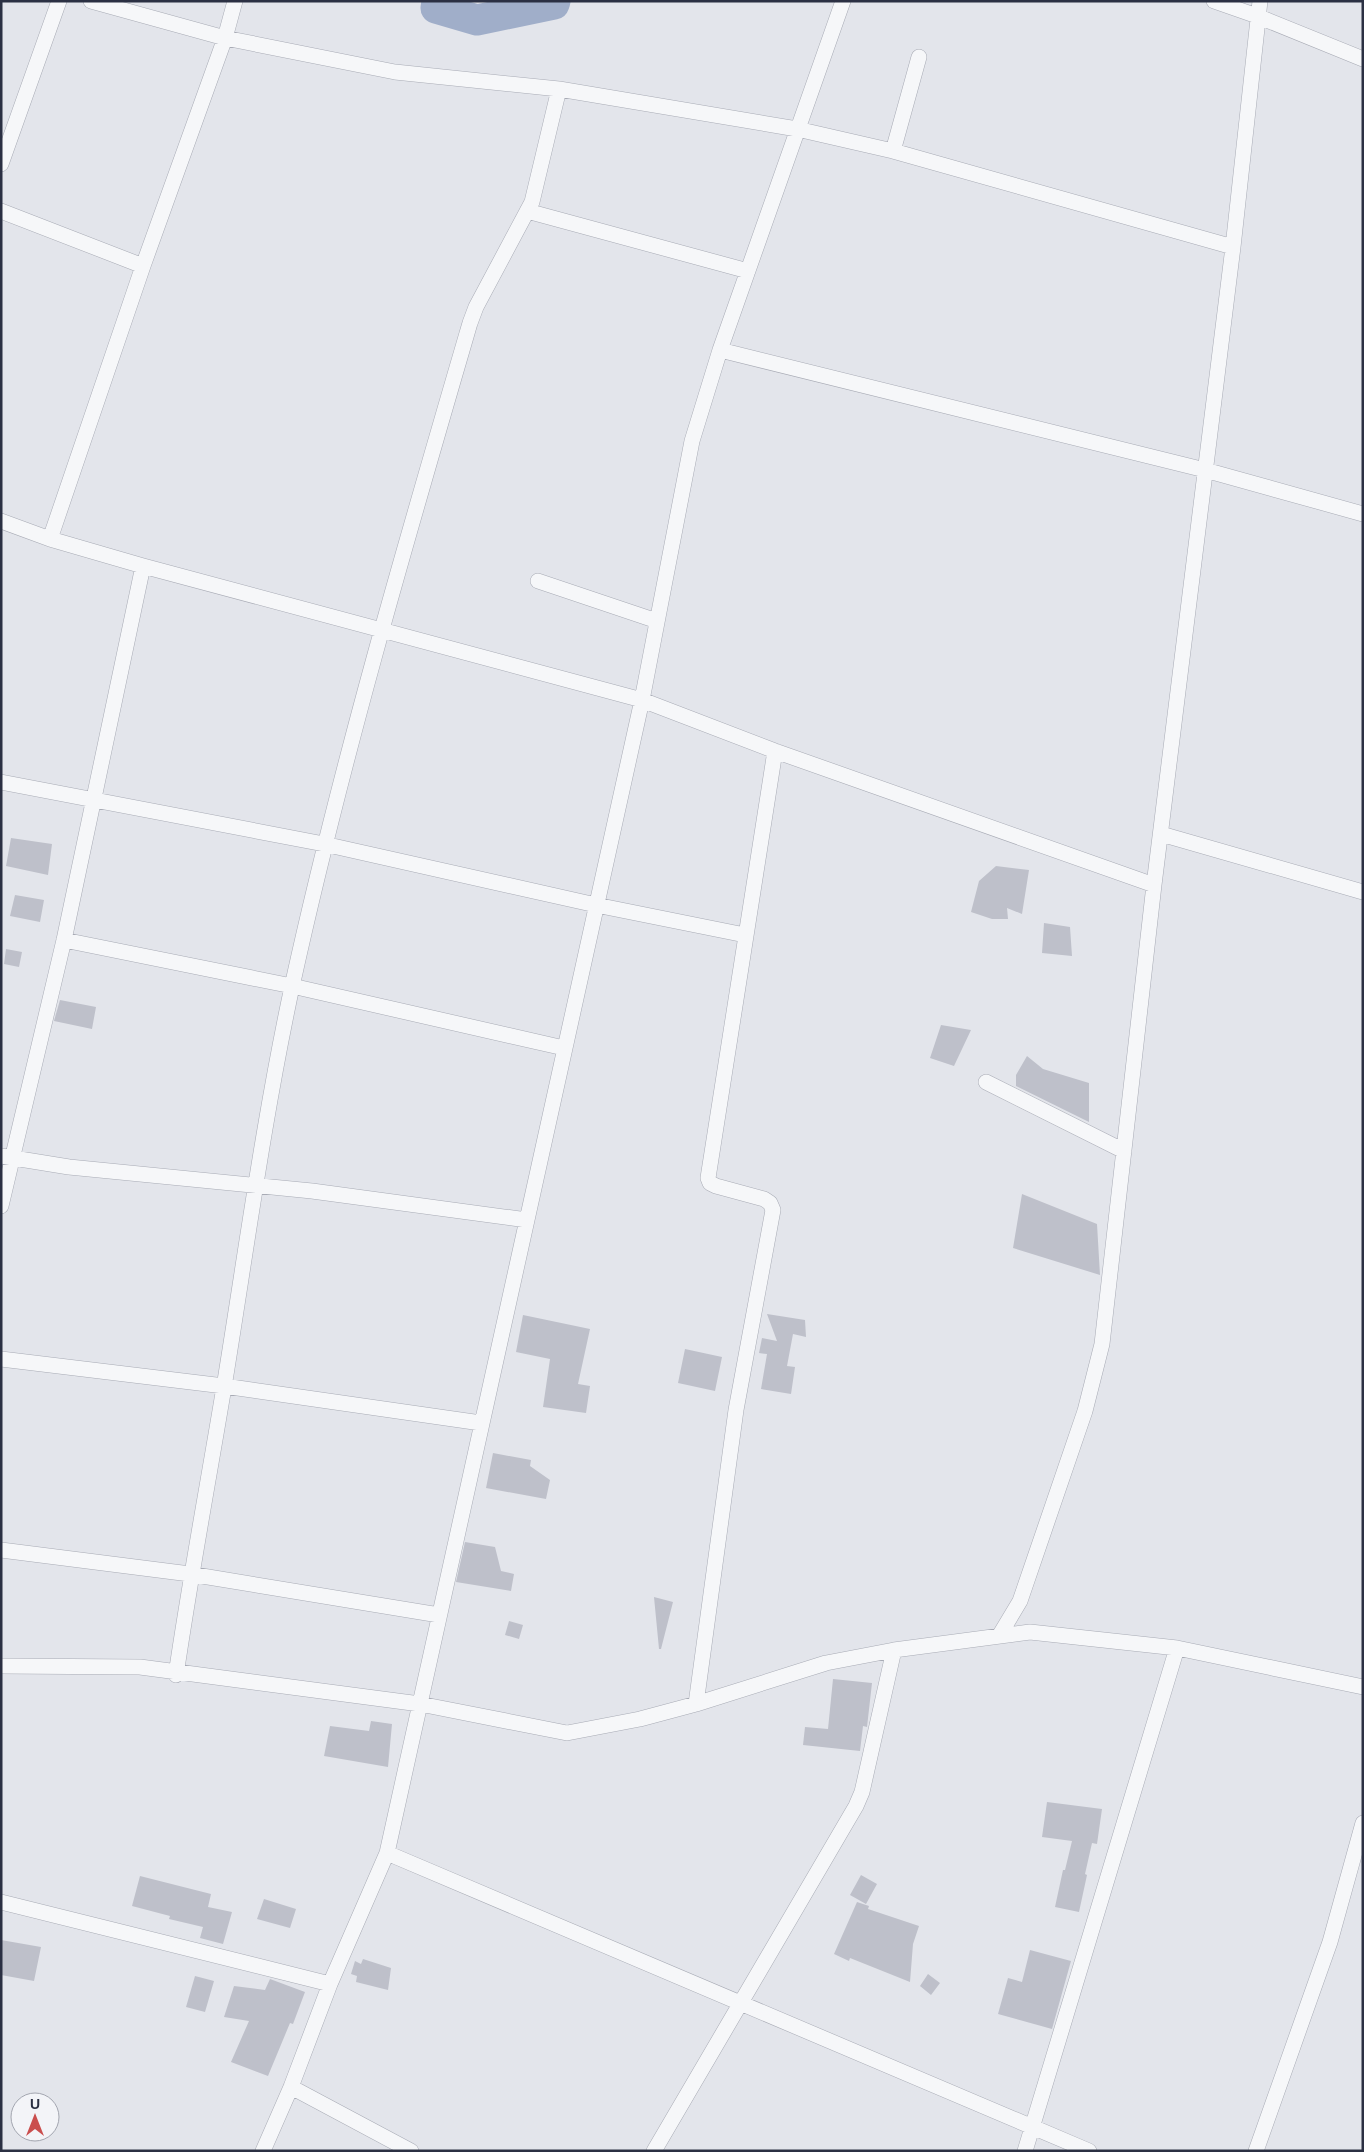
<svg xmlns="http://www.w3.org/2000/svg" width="1364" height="2152" font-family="Arial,sans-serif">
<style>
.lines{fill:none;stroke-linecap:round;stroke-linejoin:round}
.river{stroke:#a0aec9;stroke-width:31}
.building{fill:#bec0ca}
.street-casing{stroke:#a8abb5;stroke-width:16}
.street{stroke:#f6f7f9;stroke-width:15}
</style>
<rect width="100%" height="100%" fill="#e3e5eb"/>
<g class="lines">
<!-- river -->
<path class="river" d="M437,1L436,8L477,20L554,4L555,1"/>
</g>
<!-- building -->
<path class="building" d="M11,838L52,844L48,875L6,866Z
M996,866L1029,870L1022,914L1007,908L1008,919H992L971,912L979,881Z
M15,895L44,900L40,922L10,916Z
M1044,923L1070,927L1072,956L1042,953Z
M6,949L22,952L19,967L4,964Z
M60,1000L96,1007L92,1029L54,1021Z
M941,1025L971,1030L954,1066L930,1058Z
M1027,1056L1043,1069L1089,1083V1122L1016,1086V1075Z
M1022,1194L1097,1224L1100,1275L1013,1248Z
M767,1314L805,1320L806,1337L793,1334L787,1366L795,1367L791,1394L761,1389L767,1354L759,1353L762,1338L777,1341Z
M523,1315L590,1329L578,1384L590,1386L586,1413L543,1407L550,1359L516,1352Z
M685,1349L722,1357L715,1391L678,1383Z
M493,1453L531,1460L530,1466L550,1480L546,1499L486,1488Z
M465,1542L495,1547L501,1571L514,1574L511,1591L456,1582Z
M654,1597L673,1602L661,1649H659Z
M509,1621L523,1625L519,1639L505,1635Z
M833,1679L872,1683L867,1727L863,1726L860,1751L803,1745L805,1727L828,1729Z
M371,1721L392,1724L388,1767L324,1756L330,1726L369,1731Z
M1047,1802L1102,1809L1097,1844L1092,1843L1085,1874L1087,1875L1079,1912L1055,1907L1063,1870H1065L1072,1841L1042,1837Z
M861,1875L877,1884L866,1904L850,1895Z
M140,1876L211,1894L208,1907L232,1912L223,1944L200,1938L203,1927L169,1919L170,1916L132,1906Z
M264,1899L296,1909L290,1928L257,1919Z
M857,1902L869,1906L868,1909L919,1926L913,1944L910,1982L850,1958L849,1961L834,1954Z
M1,1940L41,1947L34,1981L1,1975Z
M1030,1950L1071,1961L1052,2029L998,2014L1008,1978L1022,1982Z
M363,1959L391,1968L388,1990L356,1982L357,1976L351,1974L355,1961L361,1964Z
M928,1974L940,1983L931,1995L920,1986Z
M195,1976L214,1981L205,2012L186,2007Z
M270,1979L305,1992L293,2024L290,2023L268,2076L231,2062L249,2021L224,2017L234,1986L265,1990Z"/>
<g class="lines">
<!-- street casing -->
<g class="street-casing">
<path id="street" d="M91,1L225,38L395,72L559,89L797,129L893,151L1233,247
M1214,1L1257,16L1363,59
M893,151L919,57
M1,164L59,1
M1,211L143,266
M527,211L748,271
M720,350L1205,470L1363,514
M1,521L50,539L143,566L642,700L775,751L1154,885
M50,539L143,266L225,38L235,1
M538,581L657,621
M1,782L324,844L596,905L745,935
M1161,834L1363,892
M64,940L292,986L564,1048
M986,1082L1124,1151
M1,1156L69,1167L312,1191L527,1220
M1,1206L64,940L143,566
M1,1359L224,1386L481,1423
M1,1550L190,1574L439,1615
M999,1636L1020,1601L1085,1411L1102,1344L1154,885L1233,247L1260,1
M1,1666L140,1667L420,1704L567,1733L640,1719L696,1704L826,1663L894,1650L1030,1632L1177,1648L1363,1687
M176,1675C190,1579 208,1483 224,1387C246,1252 264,1116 293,982C342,760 406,542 470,323L476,307L532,202L559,89
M696,1704L736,1410L773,1210L770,1203L764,1199L716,1186L710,1183L708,1178L775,751
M387,1853L1089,2151
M1,1902L330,1984
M291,2087L411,2151
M263,2151L291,2087L330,1984L387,1853L642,700L692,441L720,350L843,1
M654,2151L856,1806L862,1792L894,1650
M1025,2151L1177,1648
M1256,2151L1330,1942L1363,1823"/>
</g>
<!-- street -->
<use href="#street" class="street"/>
</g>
<!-- border -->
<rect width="1364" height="2152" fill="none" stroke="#2b3043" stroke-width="5"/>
<!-- north arrow -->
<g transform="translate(35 2117)"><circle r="24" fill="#f3f4f8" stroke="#a3a6b0"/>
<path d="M0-4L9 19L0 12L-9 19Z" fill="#ca4e4e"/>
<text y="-8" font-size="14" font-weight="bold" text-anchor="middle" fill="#2b3043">U</text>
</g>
</svg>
